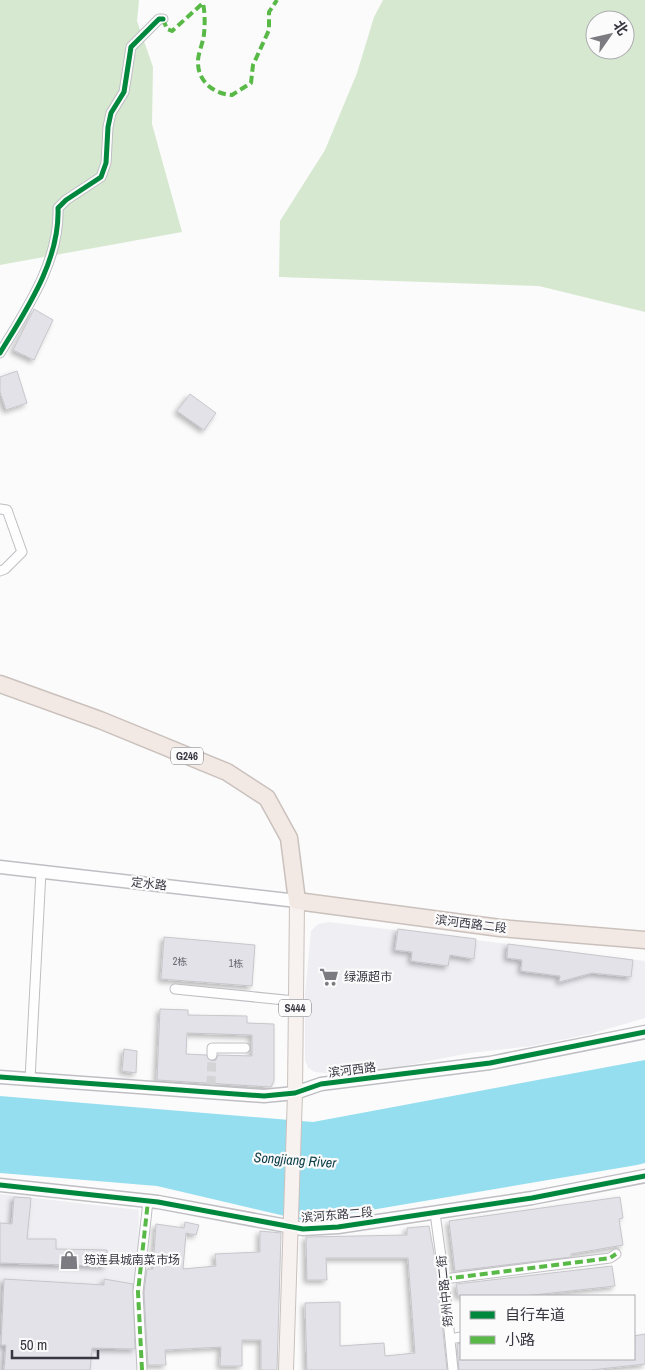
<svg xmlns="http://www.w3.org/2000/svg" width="645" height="1370" font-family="'Archivo Narrow','Noto Sans SC',sans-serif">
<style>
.built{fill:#eeeef3}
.green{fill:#d6e8d0;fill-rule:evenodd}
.water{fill:#95def0}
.building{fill:#e3e2e8;stroke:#c7c6cb;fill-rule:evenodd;filter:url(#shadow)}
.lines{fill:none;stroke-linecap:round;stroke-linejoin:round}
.street-tunnel{stroke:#d4d4d6;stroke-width:9;stroke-dasharray:9 4.5;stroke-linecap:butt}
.street-casing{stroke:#bfbec3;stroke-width:11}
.secondary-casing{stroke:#bfbec3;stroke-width:15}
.primary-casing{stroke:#cac1bd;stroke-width:16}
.highway-casing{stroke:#cac1bd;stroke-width:19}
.street{stroke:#fefefe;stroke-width:9}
.secondary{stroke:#fefefe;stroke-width:12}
.primary{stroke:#f7f2ef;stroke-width:14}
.highway{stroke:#f2e9e5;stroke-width:16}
.quiet{stroke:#58b947;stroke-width:4;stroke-dasharray:8 4;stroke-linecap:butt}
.cycleway-casing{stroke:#fbfbfb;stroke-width:8}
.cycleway{stroke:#00873e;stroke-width:5}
.labels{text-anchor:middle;stroke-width:4.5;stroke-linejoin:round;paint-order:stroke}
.number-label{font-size:10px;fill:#65646e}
.shield{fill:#fbfbfb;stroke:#727179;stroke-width:1}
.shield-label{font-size:11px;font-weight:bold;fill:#373641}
.street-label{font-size:12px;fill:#373641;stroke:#fbfbfb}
.poi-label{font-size:12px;fill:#373641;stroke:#fbfbfb;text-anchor:start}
.water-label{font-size:14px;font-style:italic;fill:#0a3c47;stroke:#fbfbfb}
</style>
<defs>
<filter id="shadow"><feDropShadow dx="-3" dy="3" stdDeviation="2.5" flood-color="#0004"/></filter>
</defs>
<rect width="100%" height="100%" fill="#fbfbfb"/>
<!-- built -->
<path class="built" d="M329,922L645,961V1018L590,1034L531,1046L470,1053L383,1070L335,1074L315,1072L308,1068L305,1060V994L311,931L318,924Z
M0,1194L139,1210L136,1311L139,1370H0Z"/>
<!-- green -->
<path class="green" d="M0,0H139L137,21L153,67L152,124L182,232L0,265Z
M383,0H645V312L539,286L279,277L280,221L325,150L357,73L374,17ZM595,20H625V50H595Z"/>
<!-- water -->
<path class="water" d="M645,1060V1163L637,1165L306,1221L157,1186L0,1173V1096L313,1122Z"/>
<!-- building -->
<path class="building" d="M34,309L53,320L34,360L13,350Z
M17,371L27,403L6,410L0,392V377Z
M190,394L216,413L204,430L177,411Z
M398,929L476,939L474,959L450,955L448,966L411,961L412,952L395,950Z
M164,937L255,945L252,986L161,979Z
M508,944L633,960L631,977L592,973L559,982L560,976L521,971L522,960L507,958Z
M160,1009L188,1010V1015L247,1016V1023L274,1024V1081L271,1087L157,1080ZM187,1033L252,1035V1056L218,1055L216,1060L212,1061L206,1055L186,1054Z
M124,1049L137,1051L136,1073L122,1071Z
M14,1197L31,1198L27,1239H56V1249L107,1250L106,1266L0,1263V1223L12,1224Z
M620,1197L623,1218L619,1219L623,1245L571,1254V1257L455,1271L449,1221Z
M185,1222L199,1225L196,1235L186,1233L183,1269L216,1266L215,1254L260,1252V1231L281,1233L277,1370H261V1340H242V1366H220L221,1347L165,1350L166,1365H148L144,1292L147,1269H153L156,1224L184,1228Z
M429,1226L436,1264L447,1370H307L305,1303L340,1302V1346L384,1343L385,1356L415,1353L408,1258H326L327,1280H307L306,1237L407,1235V1228Z
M612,1266L615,1286L524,1296H458L456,1284Z
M4,1279L104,1285V1279L133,1284L135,1349L92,1348L90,1370H4L6,1345H1Z
M645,1334V1364L591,1370H459L457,1344L461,1343V1359H634V1336Z"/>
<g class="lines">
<!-- street-tunnel -->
<path class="street-tunnel" d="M211,1085L212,1055"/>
<!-- street casing -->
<g class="street-casing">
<path id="street" d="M0,353C26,310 60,261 58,208L66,200L101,177L106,163L108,127L111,113L124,92L131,47L159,19H163
M0,509L7,510L22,552L5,569L0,571
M175,989L295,1001
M212,1055V1048H245
M30,1079L41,872
M435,1213L444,1279L453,1370
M444,1279L610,1258L616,1254
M450,1339L461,1337
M142,1370L138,1292L148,1201"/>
</g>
<!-- secondary casing -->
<g class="secondary-casing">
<path id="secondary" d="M0,867L297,901
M0,1077L264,1096L295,1093L321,1084L490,1063L645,1032
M0,1185L158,1202L303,1229L338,1227L532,1198L645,1176"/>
</g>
<!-- primary casing -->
<g class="primary-casing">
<path id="primary" d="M286,1370L295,1093L297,901"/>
</g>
<!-- highway casing -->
<g class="highway-casing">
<path id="highway" d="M0,684L100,720L227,772L267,798L289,838L297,901L500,928L645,940"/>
</g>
<!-- street -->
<use href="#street" class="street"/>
<!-- secondary -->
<use href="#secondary" class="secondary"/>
<!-- primary -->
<use href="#primary" class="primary"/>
<!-- highway -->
<use href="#highway" class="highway"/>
<!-- quiet -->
<path class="quiet" d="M163,19L167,29L172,31L203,3C205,13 205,24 204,34C203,44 197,55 198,64C199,83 215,94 232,95L251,83L253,65L269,30V12L277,0
M444,1279L610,1258L616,1254
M142,1370L138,1292L148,1201"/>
<!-- cycleway casing -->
<g class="cycleway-casing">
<path id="cycleway" d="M0,353C26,310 60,261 58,208L66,200L101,177L106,163L108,127L111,113L124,92L131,47L159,19H163
M0,1077L264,1096L295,1093L321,1084L490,1063L645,1032
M0,1185L158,1202L303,1229L338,1227L532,1198L645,1176"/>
</g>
<!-- cycleway -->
<use href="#cycleway" class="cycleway"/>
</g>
<!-- icons -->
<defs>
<g id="supermarket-bare" transform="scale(1.5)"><path d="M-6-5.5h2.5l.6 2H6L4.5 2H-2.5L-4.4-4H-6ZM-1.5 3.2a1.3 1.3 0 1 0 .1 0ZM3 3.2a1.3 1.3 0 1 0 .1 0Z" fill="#7c7b82" stroke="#fbfbfb" stroke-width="2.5" paint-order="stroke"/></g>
<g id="shop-bare" transform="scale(1.5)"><path d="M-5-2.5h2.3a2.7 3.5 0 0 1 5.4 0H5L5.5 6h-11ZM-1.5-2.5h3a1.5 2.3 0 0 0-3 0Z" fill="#7c7b82" stroke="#fbfbfb" stroke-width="2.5" paint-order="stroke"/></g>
</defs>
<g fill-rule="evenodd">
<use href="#supermarket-bare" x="329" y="977"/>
<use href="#shop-bare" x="69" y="1260"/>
</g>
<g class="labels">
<!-- number labels -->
<g class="number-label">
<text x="180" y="965">2栋</text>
<text x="236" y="967">1栋</text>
</g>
<!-- shield labels -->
<g class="shield">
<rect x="171" y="747.5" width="32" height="17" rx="4"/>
<rect x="279" y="999.5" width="32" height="17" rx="4"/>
</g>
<g class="shield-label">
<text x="187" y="760">G246</text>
<text x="295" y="1012">S444</text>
</g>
<!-- street labels -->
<g class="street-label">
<text transform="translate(149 884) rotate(6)" y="4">定水路</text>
<text transform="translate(471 924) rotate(7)" y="4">滨河西路二段</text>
<text transform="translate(352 1070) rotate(-7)" y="4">滨河西路</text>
<text transform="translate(337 1215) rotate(-5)" y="4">滨河东路二段</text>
<text transform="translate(445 1291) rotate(-96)" y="4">筠州中路二街</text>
</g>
<!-- poi labels -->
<g class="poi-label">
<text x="344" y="981">绿源超市</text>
<text x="84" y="1264">筠连县城南菜市场</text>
</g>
<!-- water labels -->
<g class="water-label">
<text transform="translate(295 1160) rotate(4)" y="5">Songjiang River</text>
</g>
</g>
<!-- legend -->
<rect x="460" y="1295" width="175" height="65" fill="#fbfbfb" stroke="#adacb1"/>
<rect x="470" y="1311" width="25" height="8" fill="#00873e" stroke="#adacb1"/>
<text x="505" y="1320" font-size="15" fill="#373641">自行车道</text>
<rect x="470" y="1336" width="25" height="8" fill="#58b947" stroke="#adacb1"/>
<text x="505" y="1345" font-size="15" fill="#373641">小路</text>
<!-- north arrow -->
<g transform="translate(610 35) rotate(56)"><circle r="24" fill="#fbfbfb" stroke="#adacb1"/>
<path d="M0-4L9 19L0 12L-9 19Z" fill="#7c7b82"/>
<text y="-8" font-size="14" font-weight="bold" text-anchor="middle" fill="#373641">北</text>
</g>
<!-- scale -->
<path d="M12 1350v8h86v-8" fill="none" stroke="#373641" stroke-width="2.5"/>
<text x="20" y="1350" font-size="15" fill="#373641" stroke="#fbfbfb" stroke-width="4" paint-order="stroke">50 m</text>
</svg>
